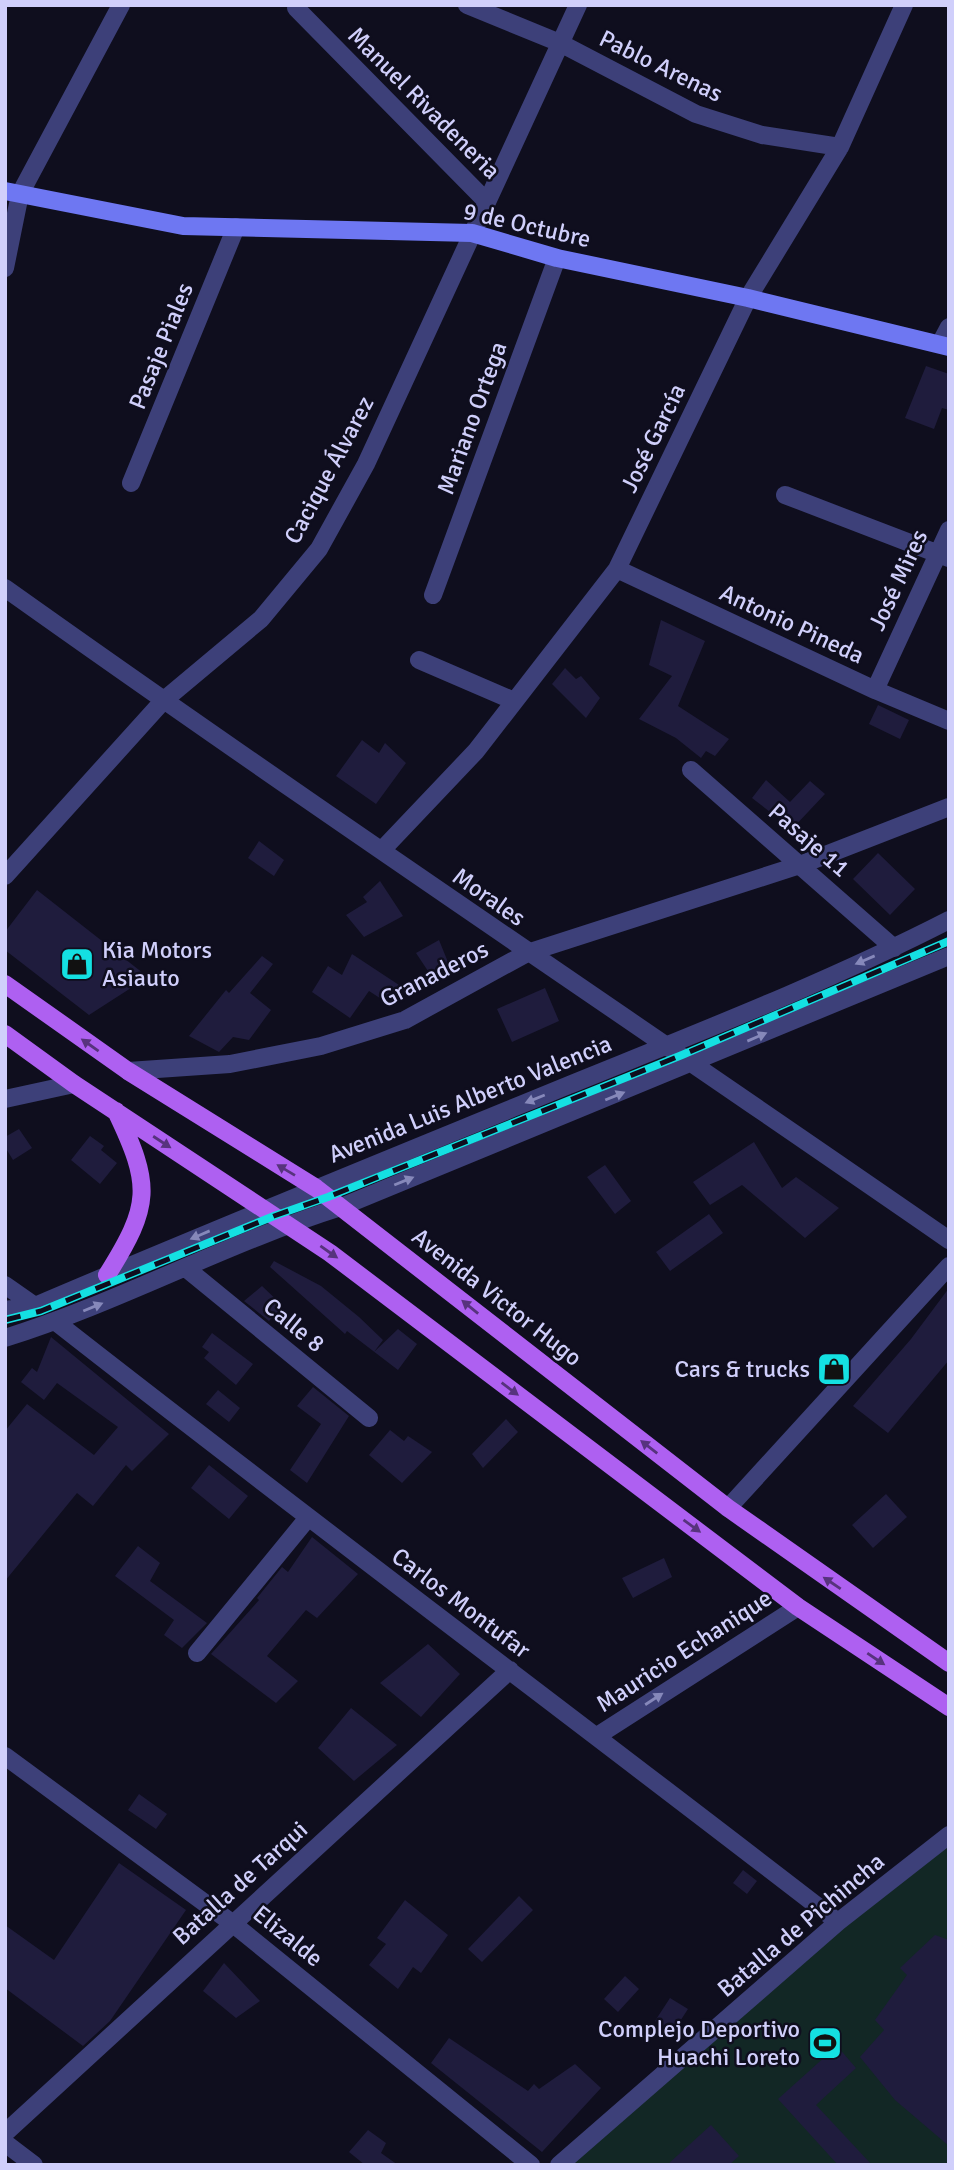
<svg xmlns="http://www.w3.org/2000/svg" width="954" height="2170" font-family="Signika,sans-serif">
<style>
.green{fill:#122725}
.building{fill:#1f1c3d}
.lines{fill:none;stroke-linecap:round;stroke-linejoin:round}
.street{stroke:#3d4079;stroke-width:18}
.secondary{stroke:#6e77f2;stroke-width:18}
.primary{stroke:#ae60f1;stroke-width:18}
.rail-casing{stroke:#14e0e2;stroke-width:8}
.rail{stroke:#0f0e1e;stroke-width:5;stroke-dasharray:16;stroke-linecap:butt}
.oneway{fill:#8688ba}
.oneway2{fill:#57337d}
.labels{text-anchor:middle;stroke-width:5;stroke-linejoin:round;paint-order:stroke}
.street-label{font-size:24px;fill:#d0cffb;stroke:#0f0e1e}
.poi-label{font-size:24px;fill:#d0cffb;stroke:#0f0e1e;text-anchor:end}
</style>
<rect width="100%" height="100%" fill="#0f0e1e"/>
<!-- green -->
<path class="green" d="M949,1835V2165H564Z"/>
<!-- building -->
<path class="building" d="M926,366L949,374V410L942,408L934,429L905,418Z
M661,620L705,641L678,706L729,739L715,756L706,751L701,758L676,738L639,719L672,676L649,665Z
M565,668L576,679L581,676L600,698L586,718L552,684Z
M878,705L909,720L900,739L869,724Z
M362,740L379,753L385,743L406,763L376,804L336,776Z
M766,780L790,802L810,781L825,794L792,829L752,798Z
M259,841L284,860L274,876L248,858Z
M878,853L915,889L890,915L853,879Z
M380,881L403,916L364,937L346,915L367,902L363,897Z
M37,890L148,977L89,1015L5,950V932Z
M439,940L452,972L434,980L416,953Z
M352,954L399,985L386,1002L369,991L350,1018L312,992L328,966L342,975Z
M262,956L273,964L250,993L271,1010L249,1040L233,1037L219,1052L189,1036L226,990L229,993Z
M545,988L559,1021L512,1042L497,1009Z
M19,1129L32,1148L13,1160L5,1147V1137Z
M90,1136L104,1146L101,1150L117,1163L100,1184L71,1160Z
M754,1142L782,1188L796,1177L839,1208L805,1238L742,1185L710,1205L693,1182Z
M605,1165L631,1201L615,1214L587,1177Z
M709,1214L723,1233L670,1271L656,1252Z
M274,1261L321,1286L359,1317L383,1340L374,1352L398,1329L417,1344L398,1370L347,1331L345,1334L270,1267Z
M262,1286L283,1306L269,1321L244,1301Z
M949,1288V1360L888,1433L853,1406L911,1339Z
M212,1333L253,1364L236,1385L204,1358L209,1352L202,1347Z
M51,1337L169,1434L132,1471L126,1465L93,1506L77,1493L5,1581V1431L27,1404L94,1455L118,1427L57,1383L44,1400L21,1382L32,1368L37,1372Z
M313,1387L349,1416L307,1483L290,1470L321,1424L297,1406Z
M218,1390L240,1408L229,1422L206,1404Z
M506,1419L518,1432L483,1468L472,1454Z
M390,1430L404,1441L408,1436L432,1452L402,1483L369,1455Z
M209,1465L248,1496L229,1519L191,1488Z
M886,1494L907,1517L873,1548L852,1525Z
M312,1537L358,1574L317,1618L306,1610L267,1656L298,1681L276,1703L211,1654L259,1600L257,1598L282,1567L288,1572Z
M138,1546L160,1563L150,1581L207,1623L182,1648L164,1635L174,1620L115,1576Z
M664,1558L672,1577L633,1598L622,1578Z
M428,1644L460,1674L421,1717L380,1683Z
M351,1708L397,1745L354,1781L318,1748Z
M139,1794L167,1814L156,1829L128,1810Z
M119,1863L186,1910L110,2021L83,2046L5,1988V1925L54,1960Z
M743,1870L757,1881L747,1894L733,1883Z
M519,1896L533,1910L482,1962L468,1949Z
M405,1900L448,1935L421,1973L413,1967L398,1989L369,1965L386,1944L377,1938Z
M935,1935L949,1940V2146L895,2100L860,2057L884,2030L875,2020L907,1975L900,1968Z
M224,1963L260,2001L236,2018L203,1991Z
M625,1976L639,1989L618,2012L604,1999Z
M670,1998L688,2009L673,2032L655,2021Z
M449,2038L528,2091L534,2084L539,2089L575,2064L601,2088L542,2152L431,2063Z
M837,2046L856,2068L816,2105L872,2165H838L778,2099Z
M711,2125L739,2156L729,2165H667Z
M368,2130L386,2143L381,2153L398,2165H365L349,2152Z"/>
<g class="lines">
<!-- street -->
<path class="street" d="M467,5L560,43L696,114L762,135L840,147
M296,8L487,202
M5,268L20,194L121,5
M940,344L949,327
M131,483L236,227
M785,495L949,558
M617,569L875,690L949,721
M5,588C317,810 634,1022 949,1240
M433,595L557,258
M419,660L514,701
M875,690L949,530
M691,770L894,948
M382,850L476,751L617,569L748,298L840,147L904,5
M5,876L163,701L261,619L319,549L366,464L578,5
M128,1071L230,1064L321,1046L405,1020L527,953L800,865L949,807
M5,1099L74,1084
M187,1269L369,1418
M5,1285L35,1306
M5,1310L35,1306C213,1230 391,1158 569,1085C697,1033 826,983 949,920
M56,1322C315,1525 578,1721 838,1922
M5,1338C120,1302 226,1243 341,1207L949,956
M728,1508L949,1266
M197,1653L307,1519
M597,1736L798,1607
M5,1756L232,1923L531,2165
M5,2133L510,1670
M5,2143L34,2165
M559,2165L838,1922L949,1835"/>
<!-- secondary -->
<path class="secondary" d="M5,191L183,226L472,233L557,258L748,298L949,347"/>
<!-- primary -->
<path class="primary" d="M5,984L128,1071L316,1188L728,1508L949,1663
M5,1034L74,1084L330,1253L798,1607L949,1707
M107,1275C151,1205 152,1186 116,1111"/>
<!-- rail casing -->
<g class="rail-casing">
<path id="rail" d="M5,1320L41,1311L274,1216L328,1197L682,1055L949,941"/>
</g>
<!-- rail -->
<use href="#rail" class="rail"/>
</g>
<!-- one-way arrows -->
<defs><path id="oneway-solid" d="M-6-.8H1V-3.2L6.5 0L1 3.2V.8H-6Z" transform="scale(1.75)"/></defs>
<g class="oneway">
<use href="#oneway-solid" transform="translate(865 960) rotate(157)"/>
<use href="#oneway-solid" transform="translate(757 1037) rotate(-23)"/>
<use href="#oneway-solid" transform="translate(615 1096) rotate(-22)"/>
<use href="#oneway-solid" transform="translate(535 1099) rotate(158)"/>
<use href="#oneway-solid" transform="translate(404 1181) rotate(-22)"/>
<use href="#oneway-solid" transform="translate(200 1235) rotate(157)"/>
<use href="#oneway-solid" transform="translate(93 1307) rotate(-22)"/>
<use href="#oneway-solid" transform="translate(654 1699) rotate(-33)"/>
</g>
<g class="oneway2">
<use href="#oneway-solid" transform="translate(90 1045) rotate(-145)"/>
<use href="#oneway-solid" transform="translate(162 1142) rotate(33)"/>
<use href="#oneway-solid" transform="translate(286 1170) rotate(-149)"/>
<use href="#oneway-solid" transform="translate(329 1252) rotate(35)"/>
<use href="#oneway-solid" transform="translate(470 1307) rotate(-141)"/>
<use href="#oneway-solid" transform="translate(510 1389) rotate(37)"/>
<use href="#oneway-solid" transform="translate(649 1447) rotate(-142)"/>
<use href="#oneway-solid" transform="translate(692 1526) rotate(36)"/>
<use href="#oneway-solid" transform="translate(832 1583) rotate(-146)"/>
<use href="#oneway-solid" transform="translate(876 1659) rotate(34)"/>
</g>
<!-- icons -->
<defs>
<g id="shop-square" transform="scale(1.75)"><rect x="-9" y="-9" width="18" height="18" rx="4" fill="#14e0e2" stroke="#0f0e1e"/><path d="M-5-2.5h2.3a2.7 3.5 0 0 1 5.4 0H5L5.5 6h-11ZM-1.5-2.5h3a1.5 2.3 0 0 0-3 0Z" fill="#111"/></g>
<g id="stadium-square" transform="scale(1.75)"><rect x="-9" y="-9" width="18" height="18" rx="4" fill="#14e0e2" stroke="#0f0e1e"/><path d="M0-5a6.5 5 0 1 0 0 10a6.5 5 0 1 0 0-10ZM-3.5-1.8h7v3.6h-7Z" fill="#111"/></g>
</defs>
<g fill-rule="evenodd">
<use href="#shop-square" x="77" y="964"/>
<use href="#shop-square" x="834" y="1369"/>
<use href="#stadium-square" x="825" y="2043"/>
</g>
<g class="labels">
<!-- street labels -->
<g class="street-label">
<text transform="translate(661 66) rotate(26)" y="8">Pablo Arenas</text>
<text transform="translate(424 103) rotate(45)" y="8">Manuel Rivadeneria</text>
<text transform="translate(527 225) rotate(13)" y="8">9 de Octubre</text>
<text transform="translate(161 346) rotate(-68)" y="8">Pasaje Piales</text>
<text transform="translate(472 418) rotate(-70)" y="8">Mariano Ortega</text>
<text transform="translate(653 438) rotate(-64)" y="8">José García</text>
<text transform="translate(329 470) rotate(-62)" y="8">Cacique Álvarez</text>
<text transform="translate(898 580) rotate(-65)" y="8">José Mires</text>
<text transform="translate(792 624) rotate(25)" y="8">Antonio Pineda</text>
<text transform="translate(809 840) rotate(41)" y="8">Pasaje 11</text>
<text transform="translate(489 897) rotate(35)" y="8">Morales</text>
<text transform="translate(434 974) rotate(-27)" y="8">Granaderos</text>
<text transform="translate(470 1099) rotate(-22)" y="8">Avenida Luis Alberto Valencia</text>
<text transform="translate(497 1297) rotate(38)" y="8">Avenida Victor Hugo</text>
<text transform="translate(294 1325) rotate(39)" y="8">Calle 8</text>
<text transform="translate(461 1603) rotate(37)" y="8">Carlos Montufar</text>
<text transform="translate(684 1651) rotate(-33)" y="8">Mauricio Echanique</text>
<text transform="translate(240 1883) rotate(-42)" y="8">Batalla de Tarqui</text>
<text transform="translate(801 1925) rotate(-40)" y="8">Batalla de Pichincha</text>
<text transform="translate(288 1936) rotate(39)" y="8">Elizalde</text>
</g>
<!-- poi labels -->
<g class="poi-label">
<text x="102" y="958" text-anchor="start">Kia Motors<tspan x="102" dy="28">Asiauto</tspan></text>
<text x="810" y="1377">Cars &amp; trucks</text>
<text x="800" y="2037">Complejo Deportivo<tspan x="800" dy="28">Huachi Loreto</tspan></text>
</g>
</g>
<!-- border -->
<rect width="954" height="2170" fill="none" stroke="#d0cffb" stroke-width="14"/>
</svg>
